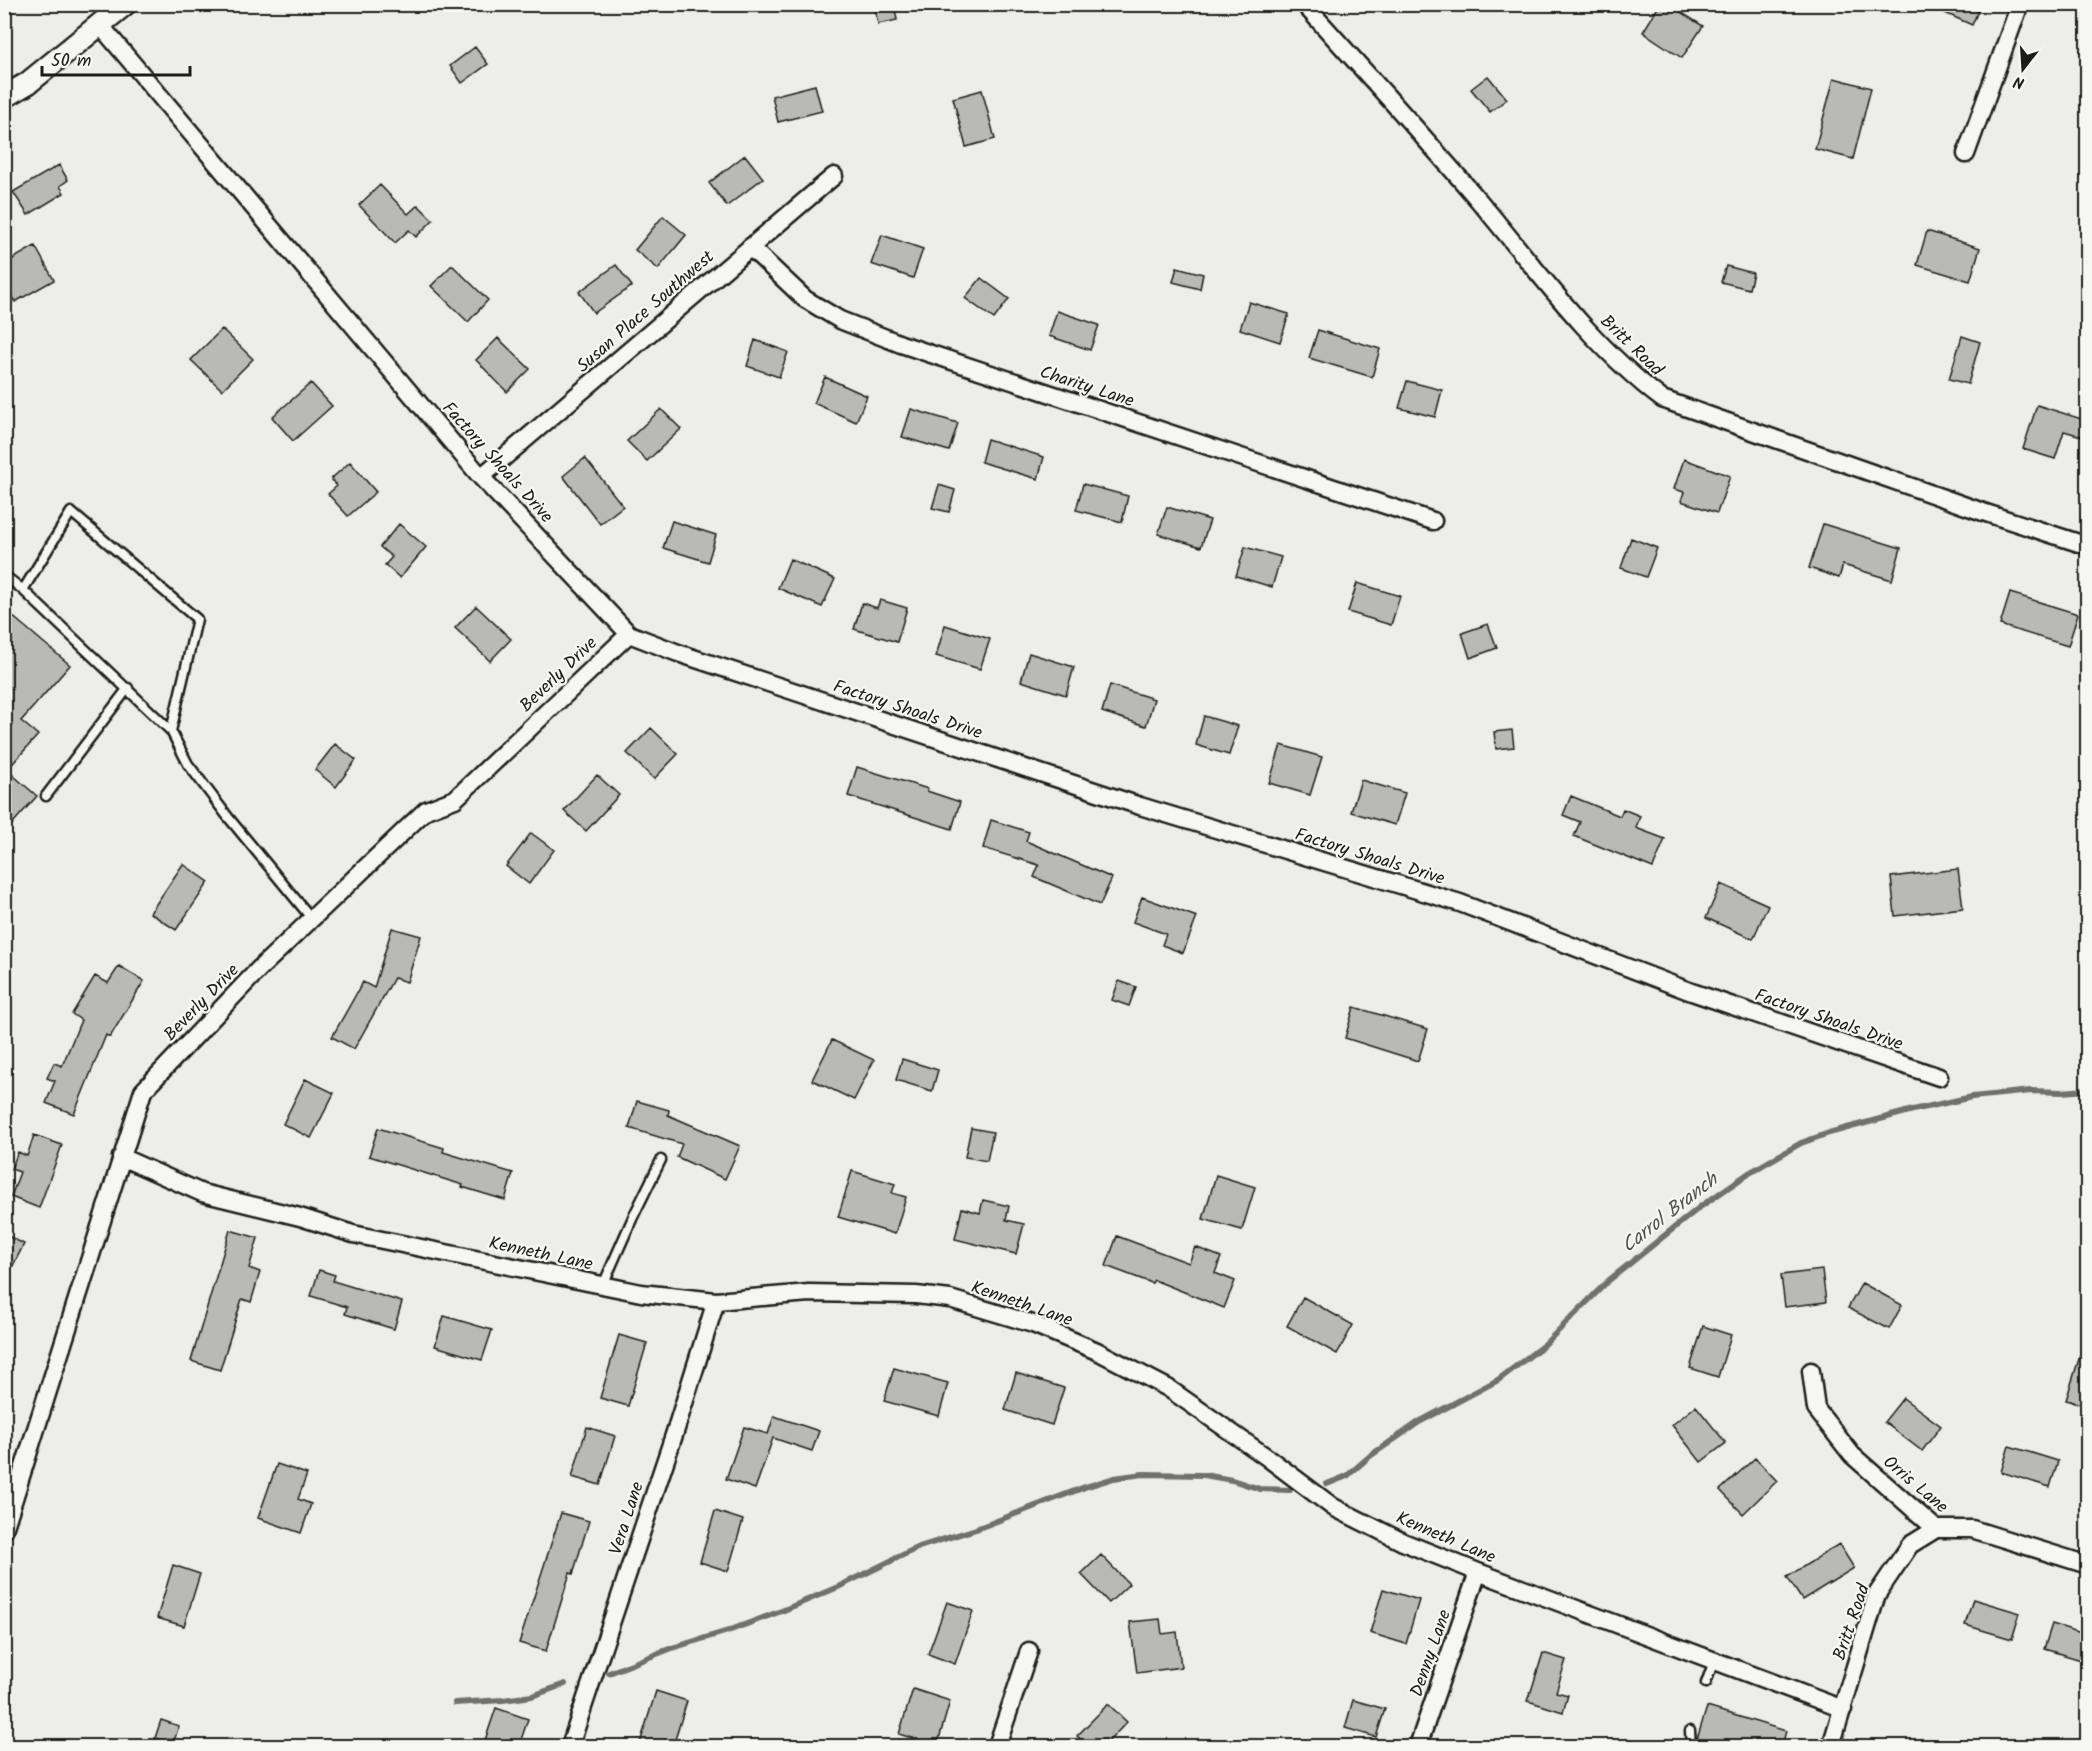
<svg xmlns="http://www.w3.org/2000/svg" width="2092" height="1751" font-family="Kalam,sans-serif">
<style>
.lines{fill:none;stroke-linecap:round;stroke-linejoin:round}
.stream{stroke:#6f6f6d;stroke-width:6}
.building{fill:#b9b9b6;stroke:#1c1c1c;stroke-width:1.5}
.service-casing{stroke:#1c1c1c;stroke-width:13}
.minor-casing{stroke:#1c1c1c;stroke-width:21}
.tertiary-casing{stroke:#1c1c1c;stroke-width:26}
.service{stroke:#f6f6f2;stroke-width:8}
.minor{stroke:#f6f6f2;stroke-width:16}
.tertiary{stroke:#f6f6f2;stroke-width:21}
.labels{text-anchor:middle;stroke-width:4.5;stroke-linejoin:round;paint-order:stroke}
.street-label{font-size:18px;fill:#1c1c1c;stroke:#f6f6f2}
.water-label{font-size:20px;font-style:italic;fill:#535352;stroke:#f6f6f2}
</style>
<rect width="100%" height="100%" fill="#edede9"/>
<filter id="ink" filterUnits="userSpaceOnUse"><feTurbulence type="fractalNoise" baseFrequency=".0167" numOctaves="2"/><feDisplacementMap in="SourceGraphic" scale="12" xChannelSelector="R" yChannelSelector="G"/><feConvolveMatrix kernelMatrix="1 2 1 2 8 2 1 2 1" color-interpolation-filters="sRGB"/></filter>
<g filter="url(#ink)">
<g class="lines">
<!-- stream -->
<path class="stream" d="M1327,1484L1347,1476L1370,1456L1419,1422L1498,1380L1544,1345L1608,1281L1700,1207L1749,1173L1801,1143L1829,1133L1913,1110L1972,1097L2031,1091L2061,1092L2088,1090
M609,1673L672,1648L728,1631L784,1610L838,1587L919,1547L976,1529L1085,1487L1114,1478L1143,1474L1204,1475L1232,1480L1260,1489L1290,1490
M455,1703L503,1700L532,1696L565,1684"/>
</g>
<!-- building -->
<path class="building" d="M874,4H894L897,20L878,24Z
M1660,4H1668L1703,26L1682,58L1643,32Z
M1925,4H1981L1972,25Z
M475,47L488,64L462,83L450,66Z
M1488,76L1507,99L1490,112L1471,89Z
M1834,78L1871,88L1853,159L1815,149Z
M815,85L822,111L778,122L772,96Z
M982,90L995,139L966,147L953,98Z
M745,155L763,178L727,206L709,183Z
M59,165L68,180L60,186L64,193L28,215L13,192Z
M380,185L408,214L418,205L433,220L416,237L409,230L395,243L359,205Z
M663,216L686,235L658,269L635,250Z
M1927,231L1980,248L1970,281L1917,265Z
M882,235L923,249L913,278L871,264Z
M35,246L54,280L15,302L4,284V264Z
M452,265L488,300L468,322L431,286Z
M616,265L632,286L594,313L579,292Z
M1726,266L1753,273L1749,289L1721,282Z
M1177,267L1203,274L1200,289L1173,282Z
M981,278L1009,299L994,319L965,298Z
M1249,302L1289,314L1280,342L1240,329Z
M1057,311L1099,325L1090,350L1049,336Z
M222,329L253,359L222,390L191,360Z
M1318,330L1380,349L1372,377L1309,358Z
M1962,336L1980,342L1968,384L1949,379Z
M498,338L530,369L507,392L476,360Z
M755,340L788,352L779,377L747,366Z
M825,377L867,396L856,422L814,403Z
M1407,381L1442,390L1435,417L1399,408Z
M311,383L332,406L293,441L272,417Z
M2037,405L2088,421V438L2064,431L2055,459L2023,449Z
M661,409L681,429L647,461L627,441Z
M911,409L958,423L949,451L902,437Z
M987,439L1044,457L1038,479L981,462Z
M585,458L623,506L600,524L563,476Z
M1684,459L1730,476L1717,513L1681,501L1684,492L1674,489Z
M350,462L376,492L348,516L328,494L337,486L331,479Z
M1083,484L1128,496L1122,522L1076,510Z
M939,485L955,490L949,512L932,508Z
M1167,507L1210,520L1201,547L1158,534Z
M672,521L716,535L708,562L663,548Z
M399,524L426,547L400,578L385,565L392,557L380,547Z
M1823,524L1901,548L1892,580L1843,565L1839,578L1809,568Z
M1631,538L1657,548L1646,577L1621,568Z
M1245,547L1281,557L1272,587L1236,576Z
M790,559L835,579L822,607L778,588Z
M1357,583L1400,596L1391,625L1348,612Z
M2010,593L2078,614L2068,646L2000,625Z
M880,600L907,608L897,642L854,629L862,603L877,608Z
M476,606L511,639L490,661L455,628Z
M4,609L70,665L21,721L38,735L7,770L37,796L4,833Z
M1488,624L1497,648L1470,658L1462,633Z
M945,625L990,639L980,669L936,656Z
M1029,653L1074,667L1066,695L1021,681Z
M1110,685L1154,699L1146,726L1102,712Z
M1204,716L1238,726L1229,755L1196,745Z
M651,728L678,754L654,779L627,753Z
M1512,730L1514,747L1496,749L1494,732Z
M335,744L356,760L336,787L315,770Z
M1281,745L1322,757L1310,795L1269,783Z
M857,767L928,789L927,791L960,802L952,829L848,796Z
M597,775L619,795L586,831L564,811Z
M1361,780L1405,793L1395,825L1351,812Z
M1571,796L1620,816L1623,809L1640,816L1636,828L1665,839L1653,868L1574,836L1580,822L1563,815Z
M991,820L1029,832L1026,841L1112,878L1100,905L1034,877L1039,865L983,848Z
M531,833L554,850L529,884L506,866Z
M183,864L209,882L176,930L150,913Z
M1958,869L1963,908L1895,916L1891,877Z
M1721,884L1768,905L1753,939L1706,918Z
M1142,897L1197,917L1183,953L1162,945L1166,934L1133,922Z
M392,928L421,936L407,982L394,978L354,1049L332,1037L363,982L374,988Z
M119,966L144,981L110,1037L106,1035L74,1114L46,1103L55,1081L47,1078L54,1063L62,1066L81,1020L72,1014L95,976L108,983Z
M1119,981L1136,987L1129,1006L1112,1000Z
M1354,1007L1428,1029L1418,1061L1345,1038Z
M832,1040L874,1060L854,1100L812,1080Z
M902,1059L938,1070L932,1091L896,1080Z
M305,1079L334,1093L311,1138L283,1124Z
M637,1101L669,1110L668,1115L740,1146L725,1179L677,1157L682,1144L629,1128Z
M378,1128L444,1148L443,1152L513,1173L505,1200L462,1187L463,1185L369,1156Z
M971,1128L993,1132L987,1161L965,1157Z
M34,1135L62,1145L39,1208L11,1197L20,1172L11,1169L18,1152L27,1156Z
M852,1171L895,1184L892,1193L906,1197L895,1234L838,1217Z
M1216,1175L1255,1187L1242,1230L1203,1219Z
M983,1200L1009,1206L1006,1220L1024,1224L1016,1254L955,1239L962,1208L980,1213Z
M230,1230L258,1238L249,1268L260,1272L251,1302L242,1299L220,1370L191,1361Z
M4,1234L24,1244L4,1283Z
M1117,1236L1189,1263L1195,1247L1221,1257L1215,1273L1235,1281L1224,1308L1154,1280L1152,1283L1106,1266Z
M319,1270L335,1275L333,1281L402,1302L394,1329L345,1314L347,1307L311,1296Z
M1822,1270L1826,1302L1785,1307L1781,1275Z
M1862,1283L1902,1305L1889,1329L1848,1308Z
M1303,1297L1353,1325L1337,1354L1287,1326Z
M444,1316L492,1330L482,1360L435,1346Z
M1703,1326L1731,1335L1718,1377L1690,1368Z
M619,1335L647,1343L628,1406L600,1398Z
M2084,1343L2088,1344V1406L2066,1400Z
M894,1368L948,1383L939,1416L884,1401Z
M1016,1373L1064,1388L1052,1425L1005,1410Z
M1903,1398L1941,1426L1922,1451L1884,1422Z
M1696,1406L1726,1443L1701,1462L1672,1425Z
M774,1416L819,1431L812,1451L773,1438L755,1489L726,1479L744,1427L768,1434Z
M587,1427L615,1436L600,1485L572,1477Z
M2009,1446L2058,1461L2050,1487L2001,1472Z
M1755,1458L1777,1481L1743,1514L1720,1490Z
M277,1464L307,1474L298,1499L311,1504L301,1533L258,1518Z
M715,1511L743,1520L728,1571L700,1562Z
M561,1513L589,1521L573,1574L570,1573L546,1651L519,1643Z
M1839,1544L1854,1568L1802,1600L1787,1577Z
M1101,1555L1129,1584L1109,1603L1081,1574Z
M173,1565L200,1574L184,1626L157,1618Z
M1383,1589L1419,1600L1406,1644L1370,1633Z
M1973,1599L2020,1613L2012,1639L1965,1625Z
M947,1602L973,1611L955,1664L928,1654Z
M1160,1619L1162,1634L1177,1632L1181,1667L1137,1673L1130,1622Z
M2052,1624L2088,1635V1662L2044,1649Z
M1543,1653L1566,1660L1556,1692L1568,1695L1563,1712L1528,1701Z
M913,1689L950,1701L937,1746L899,1734Z
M656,1691L687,1701L673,1746H651L640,1743Z
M1353,1700L1385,1709L1376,1737L1345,1728Z
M1108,1704L1127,1722L1104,1746H1088L1077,1736Z
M1707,1707L1786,1731L1782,1746H1697V1739Z
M496,1708L528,1719L519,1746H483Z
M161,1720L179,1726L173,1744L155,1738Z"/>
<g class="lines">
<!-- service casing -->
<g class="service-casing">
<path id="service" d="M4,575L23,590
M171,731L197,619L71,512L23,590L171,731L188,764L228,817L312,919
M46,796L128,688
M603,1285L633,1217L661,1160
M1706,1683L1714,1661
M1690,1731L1691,1746"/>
</g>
<!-- minor casing -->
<g class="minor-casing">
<path id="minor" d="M1304,4C1363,70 1423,135 1480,202C1537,270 1591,345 1662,399L1983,512L2088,546
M100,25L481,477L629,634L678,653L1140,806L1460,903L1689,991L1939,1077
M1966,154L2020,4
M750,247L805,299L840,320L901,344L1433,521
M481,477L834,176
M121,1157L202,1193L300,1217L353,1234L641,1293L716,1301L809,1293L916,1295L950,1299L1033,1324L1097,1351L1168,1388L1268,1458L1333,1507L1403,1542L1478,1572L1843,1709
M1811,1371L1816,1409L1852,1455L1936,1529H1972L2088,1565
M4,1530L143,1091L259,969L426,810L455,799L629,634
M570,1746L675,1432L716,1301
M997,1746L1029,1651
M1418,1746L1478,1572
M1831,1746L1877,1594L1910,1545L1936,1529"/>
</g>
<!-- tertiary casing -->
<g class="tertiary-casing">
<path id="tertiary" d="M4,97L28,83L125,4"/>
</g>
<!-- service -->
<use href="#service" class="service"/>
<!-- minor -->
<use href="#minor" class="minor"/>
<!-- tertiary -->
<use href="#tertiary" class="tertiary"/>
</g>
</g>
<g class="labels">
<!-- street labels -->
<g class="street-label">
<text transform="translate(645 311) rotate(-41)" y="6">Susan Place Southwest</text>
<text transform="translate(1632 345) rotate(44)" y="6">Britt Road</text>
<text transform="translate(1087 386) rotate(18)" y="6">Charity Lane</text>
<text transform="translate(498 462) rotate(48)" y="6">Factory Shoals Drive</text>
<text transform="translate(558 674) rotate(-44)" y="6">Beverly Drive</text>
<text transform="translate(908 709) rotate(18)" y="6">Factory Shoals Drive</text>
<text transform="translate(1370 856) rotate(17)" y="6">Factory Shoals Drive</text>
<text transform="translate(201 1002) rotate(-46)" y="6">Beverly Drive</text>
<text transform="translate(1829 1019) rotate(19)" y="6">Factory Shoals Drive</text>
<text transform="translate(541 1253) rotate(12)" y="6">Kenneth Lane</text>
<text transform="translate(1022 1303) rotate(19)" y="6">Kenneth Lane</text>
<text transform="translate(1916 1484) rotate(40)" y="6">Orris Lane</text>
<text transform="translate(626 1518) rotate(-72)" y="6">Vera Lane</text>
<text transform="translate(1446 1537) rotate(23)" y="6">Kenneth Lane</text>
<text transform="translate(1851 1622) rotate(-71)" y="6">Britt Road</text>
<text transform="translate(1430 1653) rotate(-71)" y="6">Denny Lane</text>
</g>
<!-- water labels -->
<g class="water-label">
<text transform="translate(1669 1212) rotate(-38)" y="7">Carrol Branch</text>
</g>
</g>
<!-- margin -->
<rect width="2092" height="1751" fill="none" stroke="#f6f6f2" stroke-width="24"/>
<rect x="12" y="12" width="2068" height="1727" fill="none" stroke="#1c1c1c" stroke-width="2" filter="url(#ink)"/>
<!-- north arrow -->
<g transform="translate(2023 69) rotate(197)" stroke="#f6f6f2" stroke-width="4.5" paint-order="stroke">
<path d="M0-4.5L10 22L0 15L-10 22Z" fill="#1c1c1c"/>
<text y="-9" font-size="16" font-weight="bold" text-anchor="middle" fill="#1c1c1c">N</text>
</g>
<!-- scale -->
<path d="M42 66v9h148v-9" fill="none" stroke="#1c1c1c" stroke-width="3"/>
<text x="51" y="66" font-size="18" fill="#1c1c1c" stroke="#f6f6f2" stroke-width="4.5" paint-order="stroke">50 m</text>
</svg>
